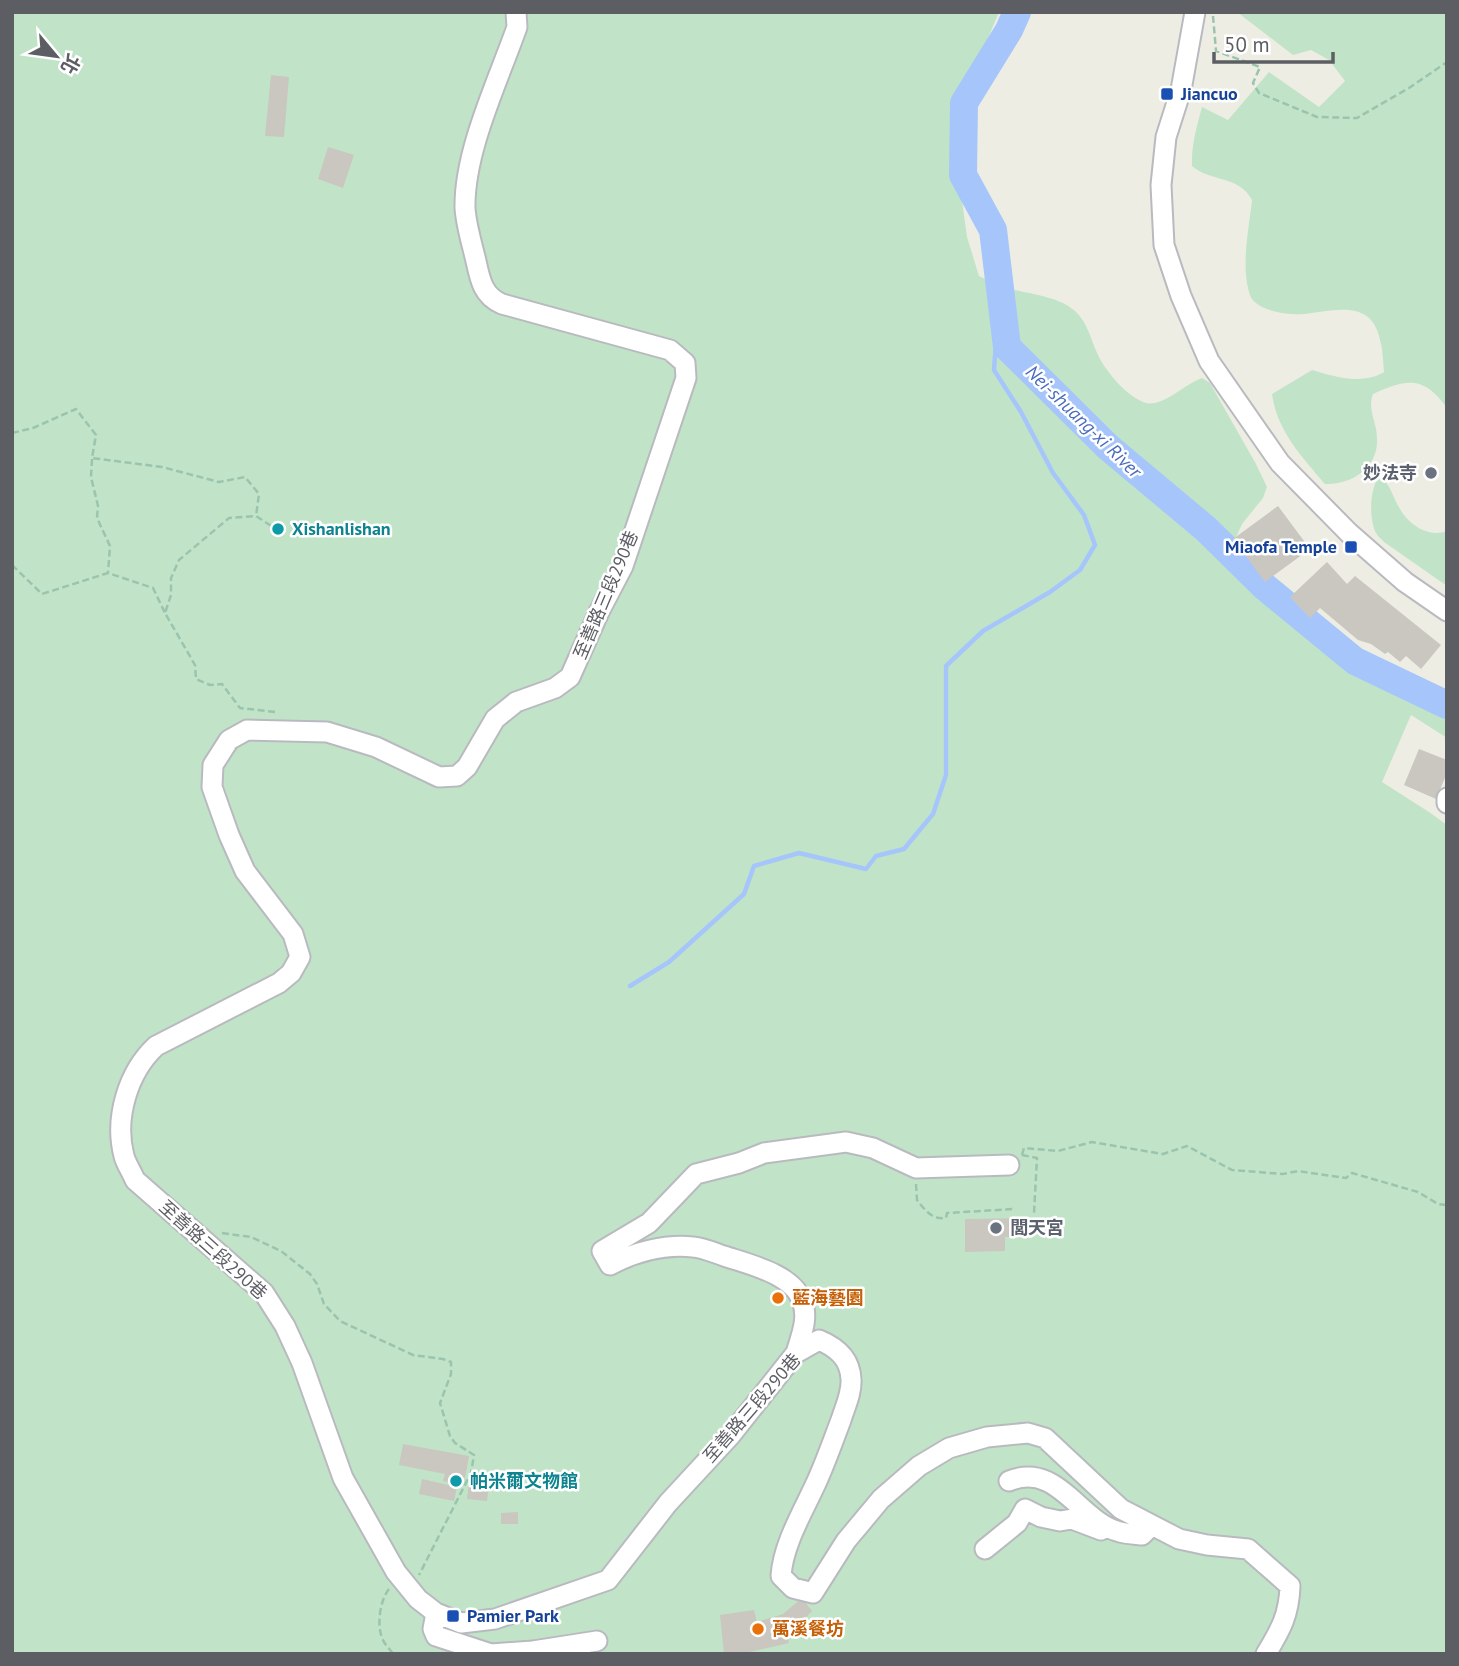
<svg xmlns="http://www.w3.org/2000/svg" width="1459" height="1666" font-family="'PT Sans','Noto Sans TC',sans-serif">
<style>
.green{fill:#c1e4c8}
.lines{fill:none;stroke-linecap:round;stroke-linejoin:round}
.stream{stroke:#a6c6fb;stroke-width:4.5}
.river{stroke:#a6c6fb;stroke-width:28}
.building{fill:#c9c7c0}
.minor-casing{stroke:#b9babf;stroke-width:23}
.path{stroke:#9bc4af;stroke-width:2.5;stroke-dasharray:7 3.5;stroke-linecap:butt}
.minor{stroke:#fff;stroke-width:19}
.transit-dot{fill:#1a4fb4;stroke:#fff;stroke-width:2.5}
.worship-dot{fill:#6b7280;stroke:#fff;stroke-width:2.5}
.culture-dot{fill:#0f9aa8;stroke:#fff;stroke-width:2.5}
.food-dot{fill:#e8710a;stroke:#fff;stroke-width:2.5}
.labels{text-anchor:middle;stroke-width:5;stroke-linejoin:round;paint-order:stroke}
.transit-label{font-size:18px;font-weight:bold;fill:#164399;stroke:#fff;text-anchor:start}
.worship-label{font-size:18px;font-weight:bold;fill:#5b616d;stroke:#fff;text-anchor:end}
.culture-label{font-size:18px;font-weight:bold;fill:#0d838f;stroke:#fff;text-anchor:start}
.street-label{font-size:18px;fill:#5c5e63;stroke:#fff}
.food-label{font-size:18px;font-weight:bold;fill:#c56008;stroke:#fff;text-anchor:start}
.water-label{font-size:19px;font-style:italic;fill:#4a6cbd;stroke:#fff}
</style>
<rect width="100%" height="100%" fill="#eeede4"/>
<!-- green -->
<path class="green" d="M12,12H999L965,93L956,156L967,237L979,276C987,280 996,284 1004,287C1026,294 1057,295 1075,311C1089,324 1091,342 1100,359C1108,374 1136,408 1155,403C1172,399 1185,384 1202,378L1210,383L1256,464L1267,487L1263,498L1242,524L1227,558L1238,573L1348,666L1447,720V738L1411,715L1382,782L1429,812L1447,825V1654H12Z
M1237,12H1447V408C1423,375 1407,379 1373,394C1367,410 1377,422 1377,438C1379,467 1352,485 1325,484C1302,457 1277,431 1272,394L1312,370C1335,377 1363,385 1384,372C1383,362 1383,350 1380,340C1372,298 1333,311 1304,314C1291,315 1274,313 1262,307C1255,303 1251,300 1249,292C1241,263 1249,229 1252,200C1239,175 1210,182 1192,166C1191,145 1197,126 1202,107L1228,120L1269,72L1319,107L1345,81L1329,60L1311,50L1293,55Z
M1380,476C1391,485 1393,498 1400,509C1409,525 1429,538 1447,531V586L1384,542C1382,539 1378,537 1376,533C1369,520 1369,487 1380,476Z"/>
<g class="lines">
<!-- stream -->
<path class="stream" d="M630,986L669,962L744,894L754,866L799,853L866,869L876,856L904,849L933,814L946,775V666L983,631L1050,592L1080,570L1095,545L1084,515L1053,473L1021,412L994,370L1000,284"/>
<!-- river -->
<path class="river" d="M1017,12L1009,30L964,103L963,175L993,230L1007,347L1108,447L1206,529L1265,587L1355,661L1447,705"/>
</g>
<!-- building -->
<path class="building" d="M271,75L289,77L284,137L265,136Z
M328,147L354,155L343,188L318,179Z
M1278,506L1310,549L1265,582L1233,539Z
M1327,562L1347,584L1355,576L1441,645L1421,669L1406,656L1400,662L1388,652L1385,654L1371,644L1358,640L1320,608L1310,618L1290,597Z
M1419,749L1447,760V773L1436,799L1404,785Z
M1027,1218V1237H1005V1251L965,1252V1219Z
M403,1444L469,1456L465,1478L449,1475L448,1482L443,1481L445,1474L399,1465Z
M422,1479L457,1487L454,1501L419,1494Z
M469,1483L489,1485L487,1501L467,1499Z
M518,1512V1524H501V1513Z
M802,1598L812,1611L788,1637L789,1643L741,1654H724L720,1615L754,1610L757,1622L783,1614Z"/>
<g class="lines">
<!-- minor casing -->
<g class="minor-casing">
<path id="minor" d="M516,12L517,27C498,81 464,151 465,208C466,225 472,244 476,261C480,280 483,296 502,304L670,350L685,363L686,378L623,566L599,612L570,677L555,688L516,702L495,719L467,767L457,776L439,777L376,747L327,732L247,730L229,740L213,765L212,787L229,835L245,871L293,934L300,957L291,973L279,983L156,1046C128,1072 114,1118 124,1156C126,1164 132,1172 135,1180L264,1293L285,1326L302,1363L343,1478L396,1572L418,1599L436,1613L461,1623L495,1619L608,1580L668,1503L730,1436L796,1353L819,1340C836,1347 850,1358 851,1379C852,1393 845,1407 841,1420C833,1441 826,1461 817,1481C804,1510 783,1544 781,1576L793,1588L813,1593L846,1541L881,1499L919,1466L949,1448L987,1437L1028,1433L1045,1438L1121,1509L1179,1539L1207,1545L1248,1549L1290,1586C1289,1615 1281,1629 1266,1654
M1195,12L1181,90L1166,137L1161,185L1164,245L1181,296L1209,361L1280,463L1349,533L1405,582L1447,611
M1447,798V803
M796,1353C801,1336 809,1318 802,1301C793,1274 748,1264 724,1256C715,1253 704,1248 693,1247C665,1244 635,1252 610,1265L602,1251L649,1223L696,1174L739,1163L764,1153L846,1142L873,1148L916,1168L1009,1165
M1009,1481C1058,1461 1079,1522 1120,1532C1127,1534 1135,1534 1142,1535L1151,1526
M985,1549L1017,1523L1025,1509L1041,1517L1060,1521L1072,1519L1101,1530
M436,1613L433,1629L436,1636L491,1654L533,1651L597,1641"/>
</g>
<!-- path -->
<path class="path" d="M1213,16L1216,51L1260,67L1253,83L1259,93L1317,117L1357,118L1409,88L1447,62
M12,433L33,428L76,409L96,435L92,458L162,467L219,482L245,477L259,494L256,516
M92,459L91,477L98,506L97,518L110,546L108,573
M12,565L42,594L108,573L153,588L165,613
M275,712L240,708L222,684L210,685L196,679L195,665L165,613L171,595V578L179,560L229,518L256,516L276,529
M1022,1155L1024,1148L1058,1151L1092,1142L1163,1154L1187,1146L1232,1170L1283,1174L1298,1171L1346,1178L1352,1173L1418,1192L1438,1204L1447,1205
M1022,1155L1037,1158L1034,1213
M916,1184L917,1200C925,1210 932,1220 946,1218L947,1213L1014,1209
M222,1233L251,1237L281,1251L310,1274L317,1284L324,1304L340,1321L413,1355L443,1359L451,1362V1374L440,1403L450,1436L455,1443L474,1455L471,1473L419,1575
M389,1589C380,1600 376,1626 383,1640C385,1645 391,1650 393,1654"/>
<!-- minor -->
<use href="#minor" class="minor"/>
</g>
<!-- markers -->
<g class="transit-dot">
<rect x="1160" y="87" width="14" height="14" rx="3.5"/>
<rect x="1344" y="540" width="14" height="14" rx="3.5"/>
<rect x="446" y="1609" width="14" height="14" rx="3.5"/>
</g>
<g class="worship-dot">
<circle cx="1431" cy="473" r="7"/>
<circle cx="996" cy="1228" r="7"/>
</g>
<g class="culture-dot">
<circle cx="278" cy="529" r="7"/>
<circle cx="456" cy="1481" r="7"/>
</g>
<g class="food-dot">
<circle cx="778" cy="1298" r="7"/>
<circle cx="758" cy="1629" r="7"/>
</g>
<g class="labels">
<!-- transit labels -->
<g class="transit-label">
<text x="1181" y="100">Jiancuo</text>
<text x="1337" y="553" text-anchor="end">Miaofa Temple</text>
<text x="467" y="1622">Pamier Park</text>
</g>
<!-- worship labels -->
<g class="worship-label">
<text x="1417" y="479">妙法寺</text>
<text x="1010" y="1234" text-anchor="start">閭天宮</text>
</g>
<!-- culture labels -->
<g class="culture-label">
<text x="292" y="535">Xishanlishan</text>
<text x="470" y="1487">帕米爾文物館</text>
</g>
<!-- street labels -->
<g class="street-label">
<text transform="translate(606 595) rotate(-67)" y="6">至善路三段290巷</text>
<text transform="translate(213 1250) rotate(42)" y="6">至善路三段290巷</text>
<text transform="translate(752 1408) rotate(-49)" y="6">至善路三段290巷</text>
</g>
<!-- food labels -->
<g class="food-label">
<text x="792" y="1304">藍海藝園</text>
<text x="772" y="1635">萬溪餐坊</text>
</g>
<!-- water labels -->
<g class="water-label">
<text transform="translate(1084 421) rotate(44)" y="7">Nei-shuang-xi River</text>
</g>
</g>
<!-- border -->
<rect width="1459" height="1666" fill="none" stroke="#5c5e63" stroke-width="28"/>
<!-- north arrow -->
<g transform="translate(56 56) rotate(119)" stroke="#ffffff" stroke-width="5" paint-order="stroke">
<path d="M0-5L12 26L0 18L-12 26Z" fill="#5c5e63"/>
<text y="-10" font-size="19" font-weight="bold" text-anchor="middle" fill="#5c5e63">北</text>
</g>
<!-- scale -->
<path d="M1214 52v10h119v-10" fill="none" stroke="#5c5e63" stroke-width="3.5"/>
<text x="1224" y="52" font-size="21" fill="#5c5e63" stroke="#ffffff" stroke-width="5" paint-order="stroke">50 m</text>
</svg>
